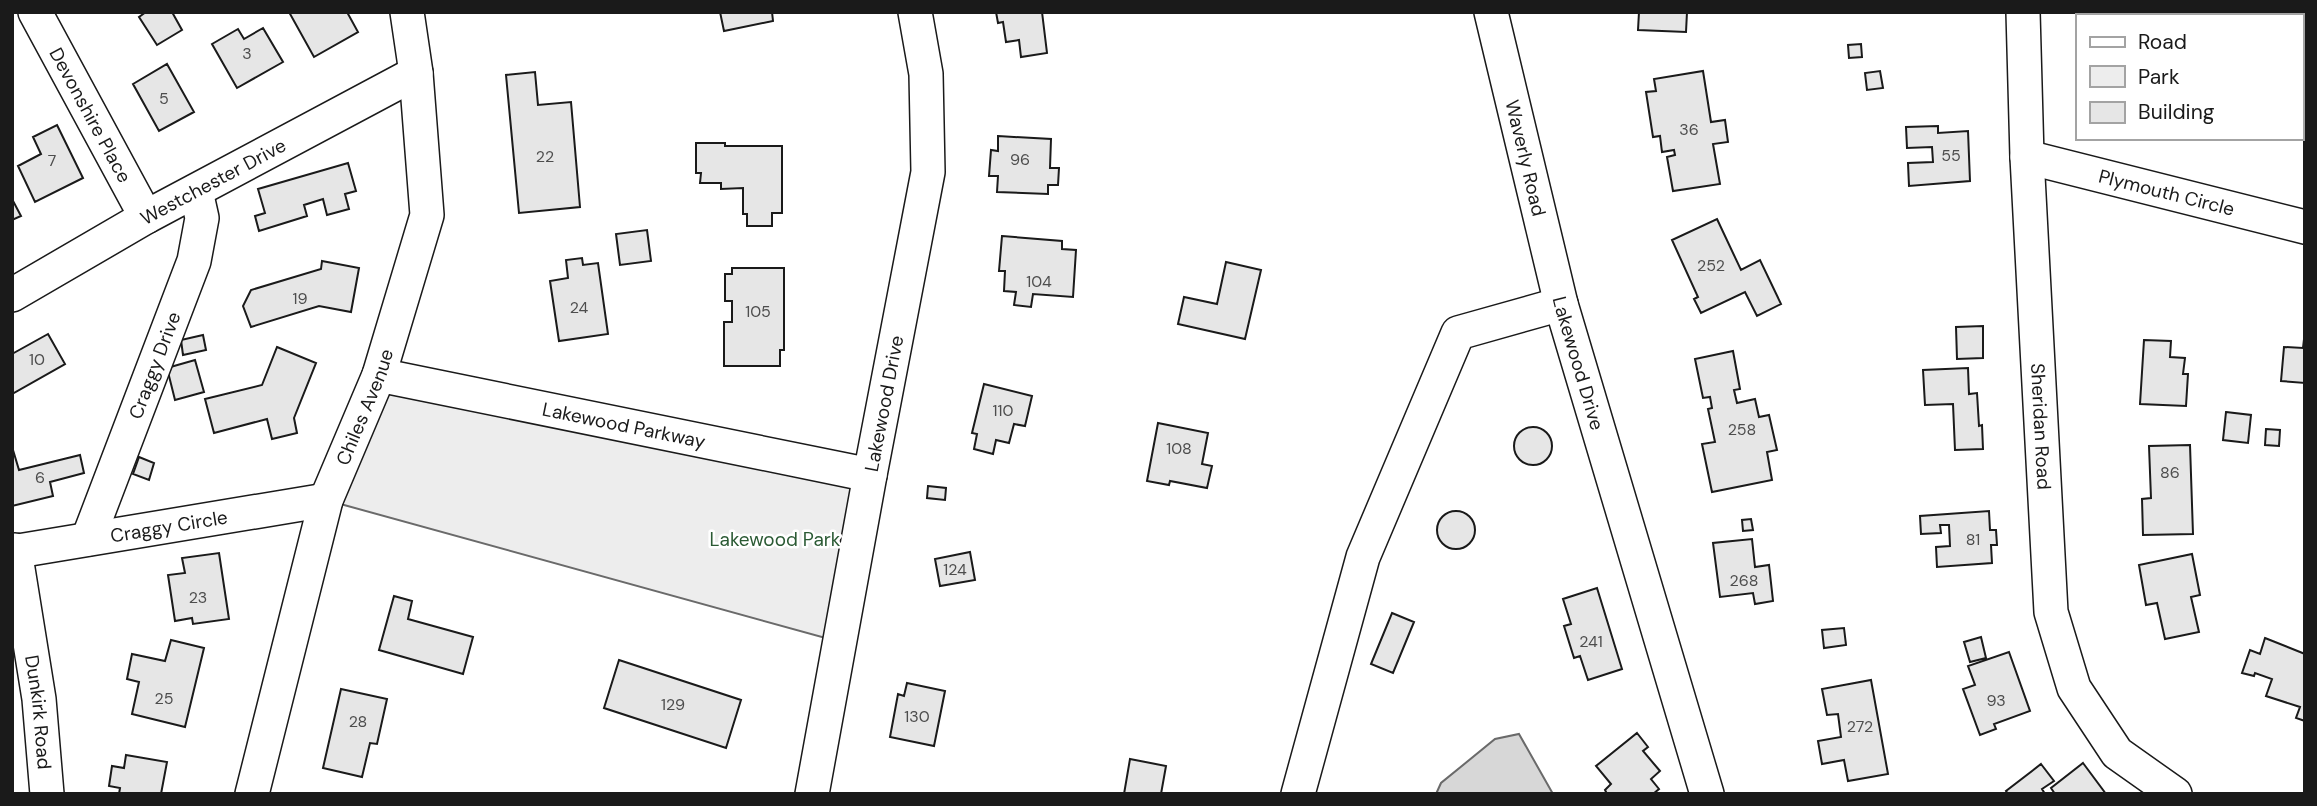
<svg xmlns="http://www.w3.org/2000/svg" width="2317" height="806" font-family="'DM Sans',sans-serif">
<style>
.green{fill:#ededed;stroke:#6a6a6a;stroke-width:2}
.water{fill:#d7d7d7;stroke:#6a6a6a;stroke-width:2}
.building{fill:#e6e6e6;stroke:#1a1a1a;stroke-width:2}
.lines{fill:none;stroke-linecap:round;stroke-linejoin:round}
.minor-casing{stroke:#1a1a1a;stroke-width:36}
.minor{stroke:#fff;stroke-width:33}
.labels{text-anchor:middle;stroke-width:5;stroke-linejoin:round;paint-order:stroke}
.number-label{font-size:16px;fill:#4d4d4d}
.street-label{font-size:19px;fill:#1a1a1a;stroke:#fff}
.park-label{font-size:19px;fill:#2b5a34;stroke:#fff}
</style>
<rect width="100%" height="100%" fill="#fff"/>
<!-- green -->
<path class="green" d="M379,375L870,475L840,642L326,500Z"/>
<!-- water -->
<path class="water" d="M1519,734L1553,794H1436L1441,783L1495,739Z"/>
<!-- building -->
<path class="building" d="M146,12H172L182,30L157,45L139,17Z
M289,12H347L358,32L314,57Z
M720,12H772L773,21L724,31Z
M996,12H1042L1047,53L1021,57L1019,40L1006,42L1003,22L998,23Z
M1639,12H1687L1686,32L1638,30Z
M2121,12H2156L2155,16H2120Z
M2302,12H2305V65H2301Z
M263,28L283,62L237,88L212,44L238,29L244,39Z
M1861,44L1862,57L1849,58L1848,45Z
M167,64L194,112L159,131L133,84Z
M1703,71L1711,122L1725,120L1728,142L1713,144L1720,184L1673,191L1667,157L1675,155L1674,150L1662,152L1660,136L1653,137L1646,92L1656,91L1654,79Z
M1880,71L1883,88L1867,90L1865,73Z
M535,72L538,105L571,102L580,207L519,213L506,75Z
M57,125L83,178L35,202L18,166L41,154L33,137Z
M1938,126V133L1968,131L1970,181L1909,186L1908,163L1933,162L1932,147L1907,148L1906,127Z
M998,136L1051,139L1050,168H1059L1058,185H1048V194L997,192L998,176H989L991,150L998,151Z
M696,143H725V146H782V213H772V226H747V214H743V188L721,189V183H700L701,173H696Z
M348,163L356,191L345,194L349,209L327,215L323,199L304,205L307,216L259,231L255,216L265,213L258,189Z
M12,199L21,216L12,220Z
M1717,219L1741,270L1760,260L1781,304L1757,316L1745,292L1701,313L1694,299L1698,297L1672,240Z
M647,230L651,261L620,265L616,234Z
M1002,236L1062,241V249L1076,250L1073,297L1033,294L1031,307L1014,305L1016,292L1004,291L1005,271H999Z
M582,258L583,265L598,263L608,334L559,341L550,281L568,278L566,260Z
M322,261L359,268L351,312L319,306L251,327L243,306L251,290L321,269Z
M1226,262L1261,270L1245,339L1178,324L1184,297L1217,304Z
M732,268H784V350H780V366H724V322H732V301H725V274H732Z
M1983,326V358L1957,359L1956,327Z
M2305,330V383L2281,381L2284,347L2303,348Z
M48,334L65,364L12,394V354Z
M203,335L206,350L183,355L181,340Z
M2144,340L2171,341L2170,357L2185,358L2183,374H2188L2186,406L2140,404Z
M277,347L316,363L294,418L297,433L272,439L267,419L214,433L205,399L262,385Z
M1733,351L1740,389L1734,390L1737,403L1755,399L1759,417L1769,415L1777,450L1767,452L1772,480L1712,492L1702,444L1715,442L1708,409L1712,408L1710,397L1703,398L1695,359Z
M195,360L204,392L175,400L167,368Z
M1968,368L1969,394L1977,393L1979,426L1982,425L1983,449L1955,450L1953,404L1925,405L1923,370Z
M984,384L1032,396L1025,426L1014,424L1009,443L996,440L993,454L974,449L977,434L972,433Z
M2226,412L2251,415L2248,443L2223,440Z
M1158,423L1208,433L1202,464L1212,466L1207,488L1170,481L1169,485L1147,481Z
M1514 446a19 19 0 1 1 38 0a19 19 0 1 1-38 0Z
M2266,429L2280,430L2279,446L2265,445Z
M2190,445L2193,534L2143,535L2142,499L2151,498L2149,446Z
M13,450L19,470L80,455L84,473L50,482L53,496L12,506Z
M139,457L154,463L149,480L133,474Z
M928,486L946,488L945,500L927,498Z
M1437 530a19 19 0 1 1 38 0a19 19 0 1 1-38 0Z
M1989,511L1990,530H1996L1997,545H1991L1992,563L1937,567L1936,547L1950,546L1949,525H1940L1941,533L1921,534L1920,516Z
M1751,519L1753,530L1743,531L1742,520Z
M1752,539L1755,567L1769,565L1773,601L1755,604L1753,593L1720,597L1713,543Z
M970,552L975,580L940,586L935,559Z
M219,553L229,619L193,624L192,618L175,621L168,575L185,573L182,558Z
M2192,554L2200,595L2191,597L2199,632L2165,639L2157,603L2146,605L2139,565Z
M1597,588L1622,669L1588,680L1580,656L1574,658L1564,626L1571,624L1563,599Z
M394,596L412,601L408,619L473,637L463,674L379,650Z
M1392,613L1414,622L1393,673L1371,664Z
M1844,628L1846,645L1824,648L1822,630Z
M1981,637L1986,658L1970,662L1964,642Z
M2265,638L2305,654V721L2296,718L2300,707L2266,696L2272,679L2255,673L2254,676L2242,673L2250,650L2260,654Z
M171,640L204,648L185,727L132,714L139,682L127,679L132,654L165,661Z
M2009,652L2030,711L1994,724L1996,729L1980,735L1963,689L1975,685L1968,666Z
M619,660L741,700L726,748L604,708Z
M1871,680L1888,774L1848,781L1844,760L1822,764L1818,741L1841,737L1838,714L1827,715L1822,689Z
M907,683L945,691L934,746L890,737L898,694L904,696Z
M341,689L387,699L377,744L370,743L362,777L323,768Z
M1637,733L1648,747L1643,751L1660,771L1651,779L1659,789L1653,794H1607L1605,790L1611,784L1596,766Z
M126,755L167,762L161,794H119L120,788L109,786L112,766L124,768Z
M1130,759L1166,766L1161,794H1124Z
M2083,763L2106,794H2055L2051,788Z
M2041,764L2054,781L2042,789L2045,794H2008L2006,791Z"/>
<g class="lines">
<!-- minor casing -->
<g class="minor-casing">
<g id="minor">
<path id="s1" d="M35,12L146,217"/>
<path id="s2" d="M1491,12L1561,304L1707,794"/>
<path id="s3" d="M2023,12L2027,157L2051,612L2074,688L2117,753L2175,794"/>
<path id="s4" d="M2027,157L2305,227"/>
<path id="s5" d="M12,295L146,217L416,73"/>
<path id="s6" d="M379,375L870,475"/>
<path id="s7" d="M88,539L194,261L202,218L196,191"/>
<path id="s8" d="M15,550L39,699L47,794"/>
<path id="s9" d="M12,552L326,500"/>
<path id="s10" d="M252,794L326,500L379,375L427,215L416,73L407,12"/>
<path id="s11" d="M812,794L870,475L928,172L926,74L915,12"/>
<path d="M1298,794L1363,557L1458,333L1561,304"/>
</g>
</g>
<!-- minor -->
<use href="#minor" class="minor"/>
</g>
<g class="labels">
<!-- number labels -->
<g class="number-label">
<text x="247" y="59">3</text>
<text x="164" y="104">5</text>
<text x="1689" y="135">36</text>
<text x="1951" y="161">55</text>
<text x="545" y="162">22</text>
<text x="1020" y="165">96</text>
<text x="52" y="166">7</text>
<text x="1711" y="271">252</text>
<text x="1039" y="287">104</text>
<text x="300" y="304">19</text>
<text x="579" y="313">24</text>
<text x="758" y="317">105</text>
<text x="37" y="365">10</text>
<text x="1003" y="416">110</text>
<text x="1742" y="435">258</text>
<text x="1179" y="454">108</text>
<text x="2170" y="478">86</text>
<text x="40" y="483">6</text>
<text x="1973" y="545">81</text>
<text x="955" y="575">124</text>
<text x="1744" y="586">268</text>
<text x="198" y="603">23</text>
<text x="1591" y="647">241</text>
<text x="164" y="704">25</text>
<text x="1996" y="706">93</text>
<text x="673" y="710">129</text>
<text x="917" y="722">130</text>
<text x="358" y="727">28</text>
<text x="1860" y="732">272</text>
</g>
<!-- street labels -->
<g class="street-label">
<text dy="7" stroke="none"><textPath href="#s1" startOffset="117">Devonshire Place</textPath></text>
<text dy="7" stroke="none"><textPath href="#s2" startOffset="150">Waverly Road</textPath></text>
<text dy="7" stroke="none"><textPath href="#s5" startOffset="231">Westchester Drive</textPath></text>
<text dy="7" stroke="none"><textPath href="#s4" startOffset="144">Plymouth Circle</textPath></text>
<text dy="7" stroke="none"><textPath href="#s7" startOffset="186">Craggy Drive</textPath></text>
<text dy="7" stroke="none"><textPath href="#s2" startOffset="362">Lakewood Drive</textPath></text>
<text dy="7" stroke="none"><textPath href="#s11" startOffset="397">Lakewood Drive</textPath></text>
<text dy="7" stroke="none"><textPath href="#s10" startOffset="404">Chiles Avenue</textPath></text>
<text dy="7" stroke="none"><textPath href="#s6" startOffset="250">Lakewood Parkway</textPath></text>
<text dy="7" stroke="none"><textPath href="#s3" startOffset="415">Sheridan Road</textPath></text>
<text dy="7" stroke="none"><textPath href="#s9" startOffset="159">Craggy Circle</textPath></text>
<text dy="7" stroke="none"><textPath href="#s8" startOffset="164">Dunkirk Road</textPath></text>
</g>
<!-- park labels -->
<g class="park-label">
<text x="775" y="546">Lakewood Park</text>
</g>
</g>
<!-- border -->
<rect width="2317" height="806" fill="none" stroke="#1a1a1a" stroke-width="28"/>
<!-- legend -->
<rect x="2076" y="14" width="228" height="126" fill="#ffffff" stroke="#a3a3a3" stroke-width="2"/>
<rect x="2090" y="37" width="35" height="10" fill="#ffffff" stroke="#a3a3a3" stroke-width="2"/>
<text x="2138" y="49" font-size="21" fill="#1a1a1a">Road</text>
<rect x="2090" y="66" width="35" height="21" fill="#ededed" stroke="#a3a3a3" stroke-width="2"/>
<text x="2138" y="84" font-size="21" fill="#1a1a1a">Park</text>
<rect x="2090" y="102" width="35" height="21" fill="#e6e6e6" stroke="#a3a3a3" stroke-width="2"/>
<text x="2138" y="119" font-size="21" fill="#1a1a1a">Building</text>
</svg>
